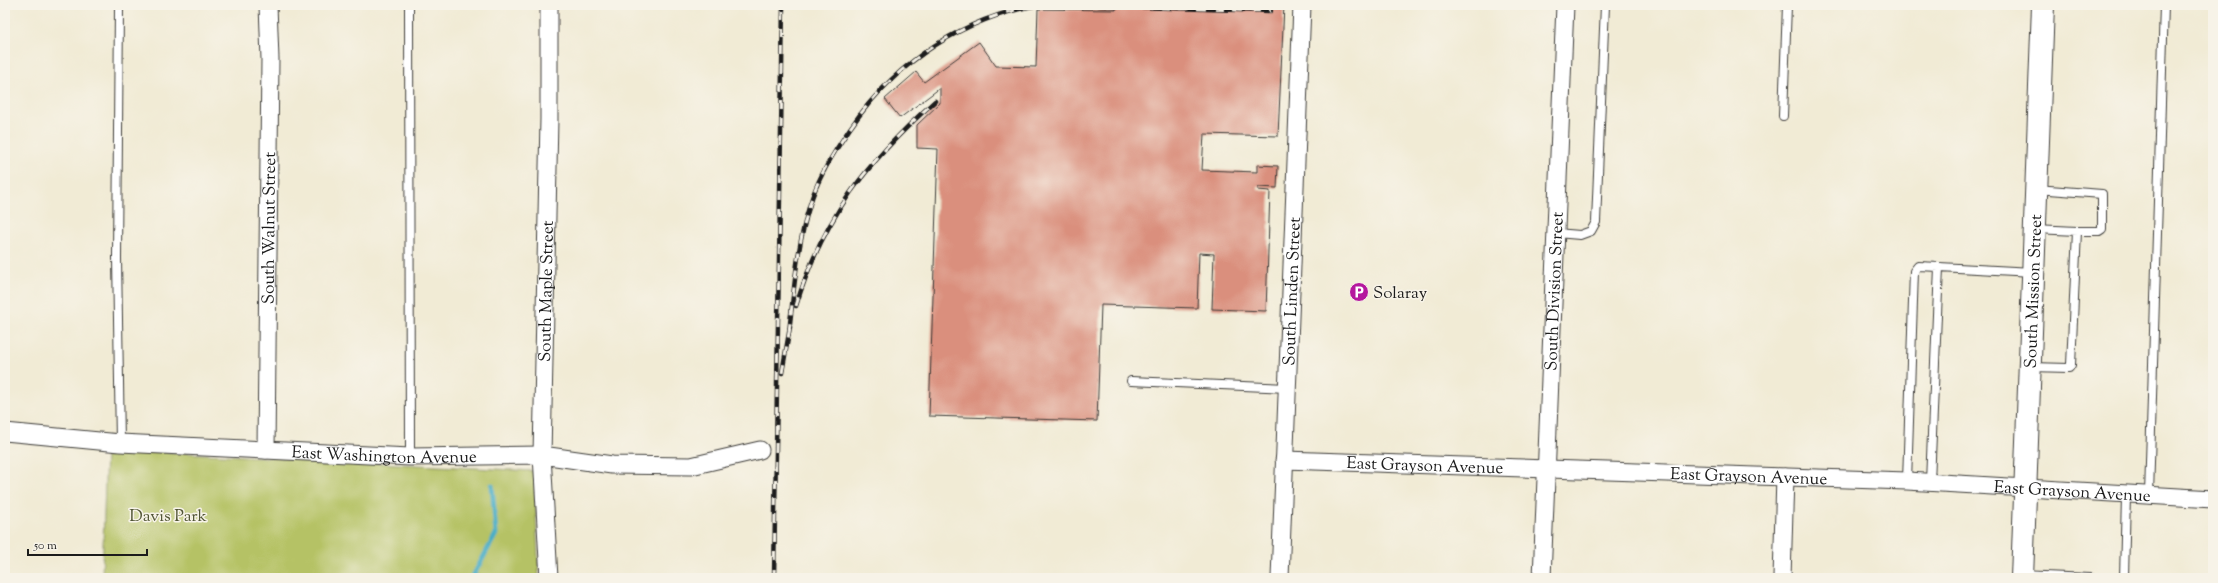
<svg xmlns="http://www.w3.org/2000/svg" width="2218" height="583" font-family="'Sorts Mill Goudy',serif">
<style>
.green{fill:#b5c265;stroke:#686f40}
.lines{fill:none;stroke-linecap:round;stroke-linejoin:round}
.stream{stroke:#45acc5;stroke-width:5}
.building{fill:#da8f7d}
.service-casing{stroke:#3c3b38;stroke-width:10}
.minor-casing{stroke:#3c3b38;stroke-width:19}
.secondary-casing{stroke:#3c3b38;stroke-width:24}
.service{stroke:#fff;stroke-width:8}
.minor{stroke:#fff;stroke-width:17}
.secondary{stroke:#fff;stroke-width:22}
.rail-casing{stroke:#1c1c1c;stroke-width:4.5}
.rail{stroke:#f7f3e8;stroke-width:3;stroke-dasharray:9;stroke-linecap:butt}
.labels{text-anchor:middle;stroke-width:3;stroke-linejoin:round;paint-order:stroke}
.street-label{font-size:17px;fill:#1c1c1c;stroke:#f7f3e8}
.poi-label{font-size:17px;fill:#1c1c1c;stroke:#f7f3e8;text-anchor:start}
.park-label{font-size:17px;fill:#525636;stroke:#f7f3e8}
</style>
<rect width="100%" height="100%" fill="#f7f3e8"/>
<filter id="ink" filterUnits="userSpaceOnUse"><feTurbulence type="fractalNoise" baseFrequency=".025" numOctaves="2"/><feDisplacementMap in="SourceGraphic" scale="8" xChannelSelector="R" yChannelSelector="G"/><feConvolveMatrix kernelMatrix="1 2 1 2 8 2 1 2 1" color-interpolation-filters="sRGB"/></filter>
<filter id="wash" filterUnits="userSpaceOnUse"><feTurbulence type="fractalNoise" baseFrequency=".012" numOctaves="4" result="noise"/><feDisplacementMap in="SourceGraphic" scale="16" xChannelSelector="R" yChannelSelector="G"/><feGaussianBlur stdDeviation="0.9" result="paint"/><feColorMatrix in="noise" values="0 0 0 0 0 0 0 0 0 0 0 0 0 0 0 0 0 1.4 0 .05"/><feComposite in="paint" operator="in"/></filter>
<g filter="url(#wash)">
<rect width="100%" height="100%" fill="#f1ebd5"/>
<!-- green -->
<path class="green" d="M106,449L534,471L539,578H102Z"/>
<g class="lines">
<!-- stream -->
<path class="stream" d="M472,578L496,534L492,485"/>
</g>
<g id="blocks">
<!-- building -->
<path class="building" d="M1116,5H1284L1278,136L1204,134L1202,170L1257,172V165L1278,166L1277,188L1258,187V190L1270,191L1266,311L1212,309L1214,254L1199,253L1197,308L1101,305L1097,421L929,416L938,149L917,148V125L940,103V88L900,118L885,99L916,72L924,82L979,42L996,66L1036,67L1038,9L1116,10Z"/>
</g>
</g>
<g filter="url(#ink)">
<use href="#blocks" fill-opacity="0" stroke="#3c3b38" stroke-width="1"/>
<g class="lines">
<!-- service casing -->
<g class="service-casing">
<path id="service" d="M119,5L117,258L120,443
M409,5L410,457
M1783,116L1787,5
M2036,189L2102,194V229L2099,231H2077
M1556,233L1580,235L1591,231L1596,222L1605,5
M2030,367L2069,368L2071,365L2077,231L2035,229
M1131,381L1287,388
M1907,481L1914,271L1918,266L1939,267
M1930,482L1939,267L2033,272
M2149,495L2164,5
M2023,575L2090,578
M2124,578L2126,495"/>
</g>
<!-- minor casing -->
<g class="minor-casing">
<g id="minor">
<path id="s1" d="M5,432L120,443L410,457L542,455L612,465L691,466L760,450"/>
<path id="s2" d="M266,450L270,59L268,5"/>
<path id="s3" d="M1284,460L1907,481L2213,499"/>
<path id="s4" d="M549,578L542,455L549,119V5"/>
<path id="s5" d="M1280,578L1302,5"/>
<path id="s6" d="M1542,578L1565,5"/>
<path d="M1782,578L1785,477"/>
</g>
</g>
<!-- secondary casing -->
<g class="secondary-casing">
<g id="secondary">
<path id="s7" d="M2022,578L2043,5"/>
</g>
</g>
<!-- service -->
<use href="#service" class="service"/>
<!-- minor -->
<use href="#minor" class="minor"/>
<!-- secondary -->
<use href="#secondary" class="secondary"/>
<!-- rail casing -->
<g class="rail-casing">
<path id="rail" d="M1071,5L1271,11
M796,306C823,217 867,162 935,101
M789,332C794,290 797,245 810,204C817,181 828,162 841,142C886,70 954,20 1038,5
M782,373L790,327
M774,578L783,5"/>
</g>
<!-- rail -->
<use href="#rail" class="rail"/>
</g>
</g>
<!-- icons -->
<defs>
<g id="parking-disc" transform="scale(1)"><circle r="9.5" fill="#b5179e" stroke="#f7f3e8"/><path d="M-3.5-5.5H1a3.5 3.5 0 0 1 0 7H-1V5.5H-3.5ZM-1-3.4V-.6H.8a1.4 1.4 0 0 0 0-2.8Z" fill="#fff"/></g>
</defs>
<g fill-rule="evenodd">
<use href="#parking-disc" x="1359" y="292"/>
</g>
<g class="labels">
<!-- street labels -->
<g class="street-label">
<text dy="6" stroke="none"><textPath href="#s2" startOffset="222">South Walnut Street</textPath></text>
<text dy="6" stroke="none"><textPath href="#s7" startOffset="287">South Mission Street</textPath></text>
<text dy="6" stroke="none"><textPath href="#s4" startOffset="287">South Maple Street</textPath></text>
<text dy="6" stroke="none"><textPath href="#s5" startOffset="287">South Linden Street</textPath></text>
<text dy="6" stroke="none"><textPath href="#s6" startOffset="287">South Division Street</textPath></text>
<text dy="6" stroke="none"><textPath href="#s1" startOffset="380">East Washington Avenue</textPath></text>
<text dy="6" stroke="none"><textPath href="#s3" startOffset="141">East Grayson Avenue</textPath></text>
<text dy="6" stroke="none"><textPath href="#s3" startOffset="465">East Grayson Avenue</textPath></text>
<text dy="6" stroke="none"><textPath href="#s3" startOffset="789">East Grayson Avenue</textPath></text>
</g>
<!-- poi labels -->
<g class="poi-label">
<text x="1373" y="298">Solaray</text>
</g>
<!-- park labels -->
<g class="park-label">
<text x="168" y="521">Davis Park</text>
</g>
</g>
<!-- margin -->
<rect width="2218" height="583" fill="none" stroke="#f7f3e8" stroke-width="20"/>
<!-- scale -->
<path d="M28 549v6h119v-6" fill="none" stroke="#1c1c1c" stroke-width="2"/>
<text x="34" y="549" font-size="12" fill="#1c1c1c" stroke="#f7f3e8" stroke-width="3" paint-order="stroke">50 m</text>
</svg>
